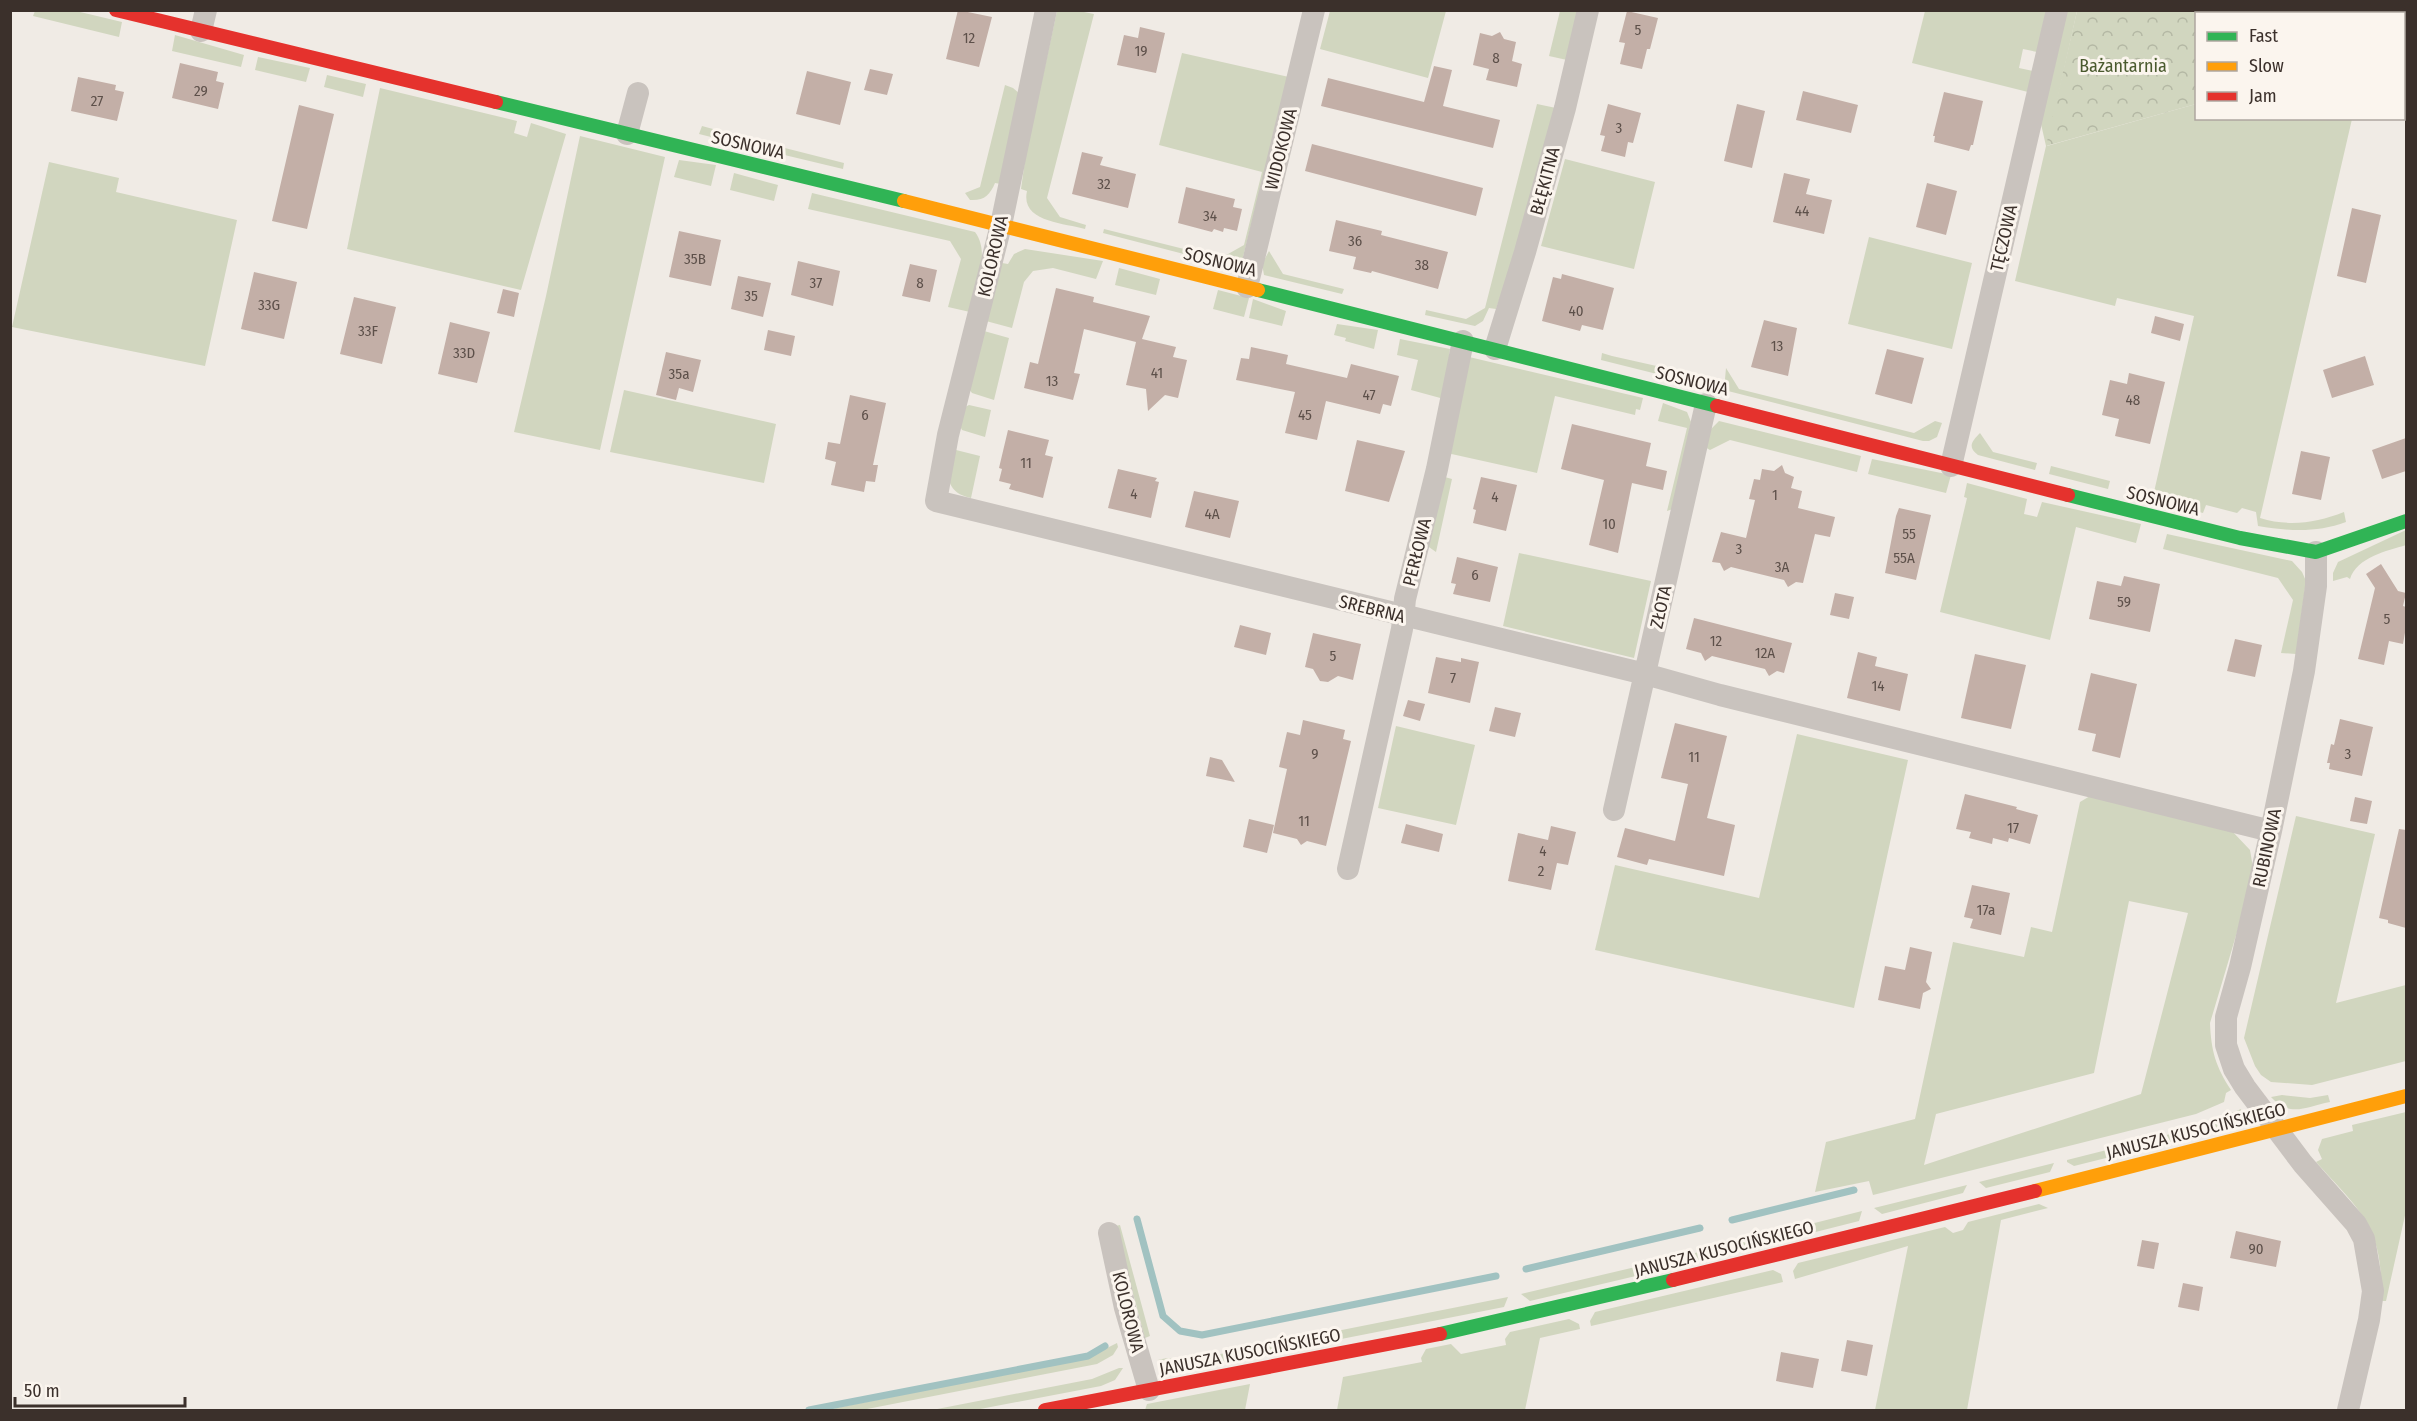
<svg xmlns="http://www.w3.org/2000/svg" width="2417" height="1421" font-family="'Fira Sans Condensed',sans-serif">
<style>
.green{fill:#d1d6bf;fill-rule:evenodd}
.forest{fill:url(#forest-crowns)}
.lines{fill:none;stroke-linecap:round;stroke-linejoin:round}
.stream{stroke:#a1c2c1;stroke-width:7}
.building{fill:#c3afa7}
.street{stroke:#c9c3be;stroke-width:22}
.fast{stroke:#30b455;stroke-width:14}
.slow{stroke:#ff9f0a;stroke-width:14}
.jam{stroke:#e5322d;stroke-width:14}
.labels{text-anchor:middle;stroke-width:6;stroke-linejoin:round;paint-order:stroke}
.number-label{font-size:15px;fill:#5d504a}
.park-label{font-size:18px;fill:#4a5a2e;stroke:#fbf5ee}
.street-label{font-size:18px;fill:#3b302b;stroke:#fbf5ee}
</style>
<defs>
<pattern id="forest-crowns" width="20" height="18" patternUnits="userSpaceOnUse" patternTransform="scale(1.5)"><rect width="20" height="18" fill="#d1d6bf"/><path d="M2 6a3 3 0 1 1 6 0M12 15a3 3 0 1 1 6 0" fill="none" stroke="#b4b8a4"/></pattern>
</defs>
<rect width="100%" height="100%" fill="#f0ebe5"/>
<!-- green -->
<path class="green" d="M35,11H76L122,22L119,37L33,16Z
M1057,11H1079L1094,14L1047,198L1060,217L1086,225L1085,229C1064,223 1020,222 1027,191L1021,189L1026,153Z
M1330,11H1446L1428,78L1320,49Z
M1560,11H1580L1567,60L1549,56Z
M1925,11H2046L2037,52L2023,49L2019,68L2033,71L2028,92L1912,63Z
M2066,11H2077L2047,146L2196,104V118L2352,119L2260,518C2289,527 2316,523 2344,512L2346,522C2317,533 2288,531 2258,526L2256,512L2242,508L2237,513L2206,505L2203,513L2132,494L2133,487L2154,492L2194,316L2117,298L2115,306L2015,281L2046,146L2041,124Z
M175,35L244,55L241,67L172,51Z
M1182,53L1289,77L1242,261L1236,267L1220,263L1221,258L1244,245L1262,172L1159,145Z
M258,57L310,68L306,82L255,70Z
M327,75L366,84L363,97L324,87Z
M1005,85L1013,88L1020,94L1001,184L995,183C990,195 984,201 970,200L965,193L980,187Z
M380,88L517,121L514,133L527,137L531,123L566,134L521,290L347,249Z
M1537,104L1556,108L1522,235L1496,309L1489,308L1483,321L1475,326L1425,315L1426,310L1466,319L1485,308Z
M702,126L757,141L755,148L699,134Z
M580,136L665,157L600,450L514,432L546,296Z
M773,145L844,163L843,169L772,152Z
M1565,159L1655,182L1634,269L1541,246Z
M679,160L716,165L711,186L674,177Z
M49,162L119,178L116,192L237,220L205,366L12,327Z
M734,173L778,185L774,201L730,190Z
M812,193L975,232C991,253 975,288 970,312L948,307L961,259L950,241L808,209Z
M1104,229L1204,254L1203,259L1103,233Z
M1869,237L1972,263L1952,349L1848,324Z
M1025,249L1103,261L1096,279L1053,268L1033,271L1024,282L1012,328L986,321L1002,263L1008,264L1014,254Z
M1269,251L1283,274L1344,289L1342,294L1264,275L1262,264Z
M1119,268L1160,279L1156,295L1115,285Z
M1218,290L1249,298L1244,317L1213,309Z
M1253,299L1286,311L1282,326L1249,318Z
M1337,324L1378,330L1374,349L1345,341L1346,338L1334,335Z
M984,331L1009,338L994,400L972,393L969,389Z
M1400,339L1450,349L1444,399L1411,390L1418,360L1397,355Z
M1602,353L1612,356L1701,376L1697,384L1601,360Z
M1465,356L1643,398L1640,410L1636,409L1635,415L1555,396L1537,473L1447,453Z
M1726,368L1739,389L1914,433L1935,421L1942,423L1937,437L1929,441H1923L1724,390Z
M624,390L776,424L764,483L610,452Z
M1663,403L1687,412L1691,422L1673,509L1667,511L1687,428L1658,421Z
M969,405L991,410L985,437L962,430L959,424L965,407Z
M1719,421L1861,456L1857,472L1730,440L1710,450L1705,447L1710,430Z
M1980,433L1993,452L2037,463L2035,470L1978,455C1967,447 1972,441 1980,433Z
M952,449L980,456L971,498C943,492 947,472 952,449Z
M1872,459L1951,475L1946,493L1868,474Z
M2051,466L2110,481L2108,489L2049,474Z
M1441,476L1452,479L1436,552L1426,545Z
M1967,483L2027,499L2024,514L2037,517L2042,502L2141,524L2136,543L2076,527L2050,640L1940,612L1967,498L1964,497Z
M2406,530V545C2387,551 2357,557 2350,579L2347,577L2333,581V573L2338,562Z
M2167,534L2292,561L2302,572L2306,581L2296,654L2281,653L2293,600L2278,578L2163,549Z
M1519,553L1651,581L1634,658L1503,626Z
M1396,726L1475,745L1456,825L1378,808Z
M1797,734L1908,760L1854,1008L1595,950L1615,865L1759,898Z
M2090,796L2232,831L2250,850L2253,868L2243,912L2210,1023C2211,1051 2216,1067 2231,1090L2226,1093L2224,1102L2196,1114L1873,1195L1869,1181L1815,1192L1826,1142L1915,1119L1953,942L2024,957L2031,927L2052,932L2080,802ZM2129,901L2188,913L2141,1094L1924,1165L1936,1114L2094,1073Z
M2296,816L2375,834L2336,1003L2406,985V1061L2312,1085L2271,1082L2261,1075L2255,1066L2244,1038Z
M2282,1095L2310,1098L2328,1095L2330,1102C2305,1107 2290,1118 2271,1097Z
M2241,1109L2239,1120L2234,1126L2074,1166L2067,1162V1160L2198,1127Z
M2406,1112V1211L2386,1301H2381C2384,1227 2362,1213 2316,1162L2322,1159L2318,1150L2322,1139L2353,1131L2352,1125Z
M2054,1163L2050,1172L1986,1188L1979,1182Z
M1967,1185L1963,1193L1882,1214L1874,1208Z
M2039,1204L2048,1208L2001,1220L1967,1410H1875L1908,1246L1795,1279L1793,1271L1798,1263L1945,1227L1953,1233L1963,1230L1968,1222Z
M1862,1211L1859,1221L1737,1252L1728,1245Z
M1120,1225L1150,1336L1145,1338L1115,1226Z
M1716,1248L1712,1258L1530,1301L1521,1294Z
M1773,1270L1781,1274L1783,1282L1591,1326L1590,1321L1595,1312Z
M1508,1297L1504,1307L1183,1370L1164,1365L1158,1360L1167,1358L1185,1361Z
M1569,1319L1579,1324L1580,1329L1540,1338L1525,1410H1337L1343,1377L1422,1362L1421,1358L1426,1349L1451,1344L1461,1354L1506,1345L1505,1339L1510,1332Z
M1117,1343L1118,1347L1113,1355L1097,1364L862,1410H826L1087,1358Z
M1119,1368H1123L1115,1380L1101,1386L975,1410H932L1092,1379Z
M1250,1384L1245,1410H1145L1147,1404Z"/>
<!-- forest -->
<path class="forest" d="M2077,11H2406V37L2404,38V14H2196V104L2046,146Z"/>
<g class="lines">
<!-- stream -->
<path class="stream" d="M1137,1219L1163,1316L1180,1331L1202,1335L1496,1276
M1732,1220L1854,1190
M1526,1269L1700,1228
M809,1410L1088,1356L1105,1346"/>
</g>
<!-- building -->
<path class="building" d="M958,10L992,17L979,67L946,59Z
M1627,11L1658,18L1650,49H1647L1642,69L1620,64L1625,43L1619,42Z
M1140,27L1165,33L1156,73L1117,65L1124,35L1138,38Z
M1500,32L1504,39L1516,42L1512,61L1522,64L1517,87L1486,80L1489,69L1473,65L1480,33L1492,36Z
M180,63L218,72L216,81L224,83L218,109L172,98Z
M1434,66L1452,70L1443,106L1500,120L1493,148L1321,106L1328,78L1424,102Z
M870,69L893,74L887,95L864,90Z
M807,71L851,82L840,125L796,114Z
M78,77L116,85L115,90L124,92L117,121L71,111Z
M1803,91L1858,105L1851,133L1796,120Z
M1944,92L1983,101L1973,145H1971L1969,151L1934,142L1935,136H1933Z
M1608,104L1641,113L1633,143L1628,142L1625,157L1601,151L1605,136L1600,135Z
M1737,104L1765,111L1752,168L1724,161Z
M299,105L334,114L307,229L272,221Z
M1312,144L1483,188L1476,216L1305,171Z
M1082,152L1103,157L1100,165L1136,174L1128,208L1072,194Z
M1784,173L1810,179L1806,194L1832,200L1824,234L1773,222Z
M1927,183L1957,191L1946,235L1916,227Z
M1186,187L1235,199L1233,207L1242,209L1237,231L1224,228L1223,232L1214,229L1212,232L1178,223Z
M2352,208L2381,215L2366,283L2337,276Z
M1336,220L1382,231L1381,235L1448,252L1438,289L1372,271L1371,273L1353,269L1356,257L1329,251Z
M679,231L721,240L711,286L669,277Z
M798,261L840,271L833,306L791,295Z
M910,264L937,270L930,302L902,296Z
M254,272L297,282L284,339L241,329Z
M1562,274L1614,288L1603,330L1582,325L1580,331L1542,321L1553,277L1561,279Z
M738,276L771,283L763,317L731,309Z
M1056,288L1094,297L1093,302L1150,316L1142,339L1176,347L1173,357L1187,360L1178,398L1165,395L1148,411L1146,389L1126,385L1136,342L1084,329L1074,373L1080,374L1073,400L1024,388L1030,362L1038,364Z
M503,289L519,293L514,317L497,313Z
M354,297L396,307L382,364L340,354Z
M2155,316L2184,324L2180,341L2151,333Z
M1764,320L1797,328L1788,376L1751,367Z
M450,322L490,332L477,383L438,374Z
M768,330L795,336L791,356L764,350Z
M1251,347L1288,355L1286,364L1347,378L1351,364L1399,376L1391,406L1383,404L1380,414L1326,401L1317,440L1285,433L1295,392L1236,380L1241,358L1249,359Z
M1887,349L1924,358L1912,404L1875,394Z
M666,352L701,360L693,392L679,388L676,400L656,395Z
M2365,356L2374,385L2332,398L2323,370Z
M2129,373L2165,382L2150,444L2115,436L2119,419L2102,415L2110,380L2127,384Z
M850,395L886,403L873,465H878L875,482L866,481L864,492L831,485L836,462L825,459L828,442L840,444Z
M1572,424L1651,443L1646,466L1667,471L1663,490L1632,483L1618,553L1589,545L1604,480L1561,469Z
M1008,430L1049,440L1045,455L1053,457L1043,498L1009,489L1011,484L999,481L1002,469L999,468Z
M2406,438V471L2382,479L2372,450Z
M1357,440L1405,451L1389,502L1345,491Z
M2301,451L2330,457L2321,500L2292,494Z
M1782,465L1785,473L1794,477L1791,488L1802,491L1798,508L1835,517L1830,537L1815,534L1803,583L1796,582L1788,587L1784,580L1731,567L1724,571L1720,563L1712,562L1721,532L1746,538L1755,500L1749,499L1754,479L1760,480L1762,469L1774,471Z
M1118,469L1157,478L1155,481L1159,482L1151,518L1108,508Z
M1481,477L1517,485L1506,531L1473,523L1476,510L1473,509Z
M1194,491L1239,501L1230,538L1185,527Z
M1899,508L1931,515L1916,580L1885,573L1896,516Z
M1457,557L1498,567L1490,602L1453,594L1456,584L1451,583Z
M2381,564L2398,591L2406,593L2403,606L2406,607V627L2403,644L2389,641L2384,665L2358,659L2375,588L2366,574Z
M2124,576L2160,584L2150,632L2089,619L2097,581L2121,586Z
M1835,593L1854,597L1849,619L1830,615Z
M1694,618L1792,643L1784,673L1777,671L1769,676L1765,669L1712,656L1705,661L1701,653L1686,649Z
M1240,625L1271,633L1266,655L1234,647Z
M1313,633L1361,644L1353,680L1338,676L1328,682L1320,681L1313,669L1305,667Z
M2235,639L2262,645L2255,677L2227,671Z
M1858,652L1877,657L1875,666L1908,674L1900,711L1847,698Z
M1975,654L2026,665L2011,729L1961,718Z
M1436,657L1461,662V658L1479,662L1470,703L1428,693Z
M2091,673L2137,684L2120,758L2092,751L2096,734L2078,730Z
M1408,700L1425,704L1420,721L1403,716Z
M1495,707L1521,713L1515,737L1489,731Z
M2340,719L2373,727L2362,776L2329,769L2330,763H2327L2331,744L2334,745Z
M1303,720L1345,730L1343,739L1351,741L1326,846L1307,841L1301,845L1297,839L1273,833L1287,769L1279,767L1287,732L1300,735Z
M1675,723L1727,736L1707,818L1735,825L1724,876L1649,859L1647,865L1617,857L1625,828L1675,841L1688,784L1661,778Z
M1210,757L1222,760L1235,782L1206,776Z
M1965,794L2017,807L2016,809L2038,815L2030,844L2009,838L2008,842L1993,838L1992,844L1969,838L1971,832L1956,829Z
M2355,797L2372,801L2367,824L2350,821Z
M1249,819L1274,825L1267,853L1243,847Z
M1406,824L1443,834L1439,852L1401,843Z
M1551,826L1576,832L1568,865L1557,863L1551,890L1508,881L1518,833L1548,840Z
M2399,829L2406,830V928L2388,923V920L2379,918Z
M1972,885L2010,893L2001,935L1970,928L1973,919L1964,917Z
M1910,947L1932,952L1926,982L1931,989L1923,993L1920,1009L1878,1000L1885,966L1905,970Z
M2236,1231L2281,1241L2276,1267L2230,1258Z
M2142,1240L2159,1243L2154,1269L2137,1266Z
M2183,1283L2203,1287L2199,1311L2178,1307Z
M1847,1340L1873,1345L1867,1376L1841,1371Z
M1781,1352L1819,1359L1813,1388L1776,1381Z"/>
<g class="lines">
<!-- street -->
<path class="street" d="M1046,10L1001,225L948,435L936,501L1645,674L1720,695L2271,831
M201,31L206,10
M627,134L638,93
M1247,287L1314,10
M1495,349L1525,252L1565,108L1588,10
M1951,466L2057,10
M2316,552V586L2304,671L2271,831L2240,967L2226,1017V1045L2234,1069L2245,1087L2303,1164L2356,1224L2364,1239L2373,1291L2369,1320L2348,1410
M1614,810L1706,404
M1348,869L1402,629L1405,599L1437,469L1463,341
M1109,1233L1125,1308L1149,1390"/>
<!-- fast -->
<path class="fast" d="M496,102L904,201
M1258,290L1717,406
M2068,495L2240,538L2316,552L2406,521
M1440,1334L1673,1280"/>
<!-- slow -->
<path class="slow" d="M904,201L1258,290
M2035,1191L2406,1096"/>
<!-- jam -->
<path class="jam" d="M116,10L496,102
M1717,406L2068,495
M1673,1280L2035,1191
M1045,1410L1440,1334"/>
</g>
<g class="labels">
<!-- number labels -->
<g class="number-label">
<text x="1638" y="35">5</text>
<text x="969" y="43">12</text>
<text x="1141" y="56">19</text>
<text x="1496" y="63">8</text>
<text x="201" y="96">29</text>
<text x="97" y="106">27</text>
<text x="1619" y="133">3</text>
<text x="1104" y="189">32</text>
<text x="1802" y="216">44</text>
<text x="1210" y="221">34</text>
<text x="1355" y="246">36</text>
<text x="695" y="264">35B</text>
<text x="1422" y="270">38</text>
<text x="816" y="288">37</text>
<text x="920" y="288">8</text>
<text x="751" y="301">35</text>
<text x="269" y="310">33G</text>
<text x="1576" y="316">40</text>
<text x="368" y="336">33F</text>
<text x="1777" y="351">13</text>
<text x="464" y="358">33D</text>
<text x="1157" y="378">41</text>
<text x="679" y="379">35a</text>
<text x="1052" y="386">13</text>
<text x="1369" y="400">47</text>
<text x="2133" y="405">48</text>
<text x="865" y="420">6</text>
<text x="1305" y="420">45</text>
<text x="1026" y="468">11</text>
<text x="1134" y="499">4</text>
<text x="1775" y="500">1</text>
<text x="1495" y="502">4</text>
<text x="1212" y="519">4A</text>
<text x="1609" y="529">10</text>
<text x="1909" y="539">55</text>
<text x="1739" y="554">3</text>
<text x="1904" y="563">55A</text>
<text x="1782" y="572">3A</text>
<text x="1475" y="580">6</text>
<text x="2124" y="607">59</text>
<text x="2387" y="624">5</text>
<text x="1716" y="646">12</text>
<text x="1765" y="658">12A</text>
<text x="1333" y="661">5</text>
<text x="1453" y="683">7</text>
<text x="1878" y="691">14</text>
<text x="1315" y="759">9</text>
<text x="2348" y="759">3</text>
<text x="1694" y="762">11</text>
<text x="1304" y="826">11</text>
<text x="2013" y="833">17</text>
<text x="1543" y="856">4</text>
<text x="1541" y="876">2</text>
<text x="1986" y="915">17a</text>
<text x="2256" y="1254">90</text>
</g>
<!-- park labels -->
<g class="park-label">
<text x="2123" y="72">Bażantarnia</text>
</g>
<!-- street labels -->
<g class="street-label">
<text transform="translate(748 145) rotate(13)" y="6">SOSNOWA</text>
<text transform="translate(1281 149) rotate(-76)" y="6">WIDOKOWA</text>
<text transform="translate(1545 181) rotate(-75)" y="6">BŁĘKITNA</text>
<text transform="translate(2004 238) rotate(-77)" y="6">TĘCZOWA</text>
<text transform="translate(993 256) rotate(-77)" y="6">KOLOROWA</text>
<text transform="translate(1220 262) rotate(14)" y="6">SOSNOWA</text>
<text transform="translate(1692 381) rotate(14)" y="6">SOSNOWA</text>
<text transform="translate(2163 501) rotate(14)" y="6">SOSNOWA</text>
<text transform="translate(1417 552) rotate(-76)" y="6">PERŁOWA</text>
<text transform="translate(1661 607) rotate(-77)" y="6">ZŁOTA</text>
<text transform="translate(1372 609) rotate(14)" y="6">SREBRNA</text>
<text transform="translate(2267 848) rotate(-78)" y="6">RUBINOWA</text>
<text transform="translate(2196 1131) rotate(-14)" y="6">JANUSZA KUSOCIŃSKIEGO</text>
<text transform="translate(1724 1249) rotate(-14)" y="6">JANUSZA KUSOCIŃSKIEGO</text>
<text transform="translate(1128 1312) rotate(76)" y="6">KOLOROWA</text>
<text transform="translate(1250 1352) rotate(-11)" y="6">JANUSZA KUSOCIŃSKIEGO</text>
</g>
</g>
<!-- border -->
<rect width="2417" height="1421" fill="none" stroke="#3b302b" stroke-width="24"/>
<!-- legend -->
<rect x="2195" y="12" width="210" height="108" fill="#fbf5ee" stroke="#aea6a0" stroke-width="1.5"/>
<rect x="2207" y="32" width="30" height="9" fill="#30b455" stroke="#aea6a0" stroke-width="1.5"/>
<text x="2249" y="42" font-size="18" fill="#3b302b">Fast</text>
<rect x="2207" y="62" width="30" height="9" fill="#ff9f0a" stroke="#aea6a0" stroke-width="1.5"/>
<text x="2249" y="72" font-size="18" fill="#3b302b">Slow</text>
<rect x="2207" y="92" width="30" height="9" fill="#e5322d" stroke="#aea6a0" stroke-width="1.5"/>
<text x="2249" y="102" font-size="18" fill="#3b302b">Jam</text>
<!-- scale -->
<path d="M15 1397v9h170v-9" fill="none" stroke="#3b302b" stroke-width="3"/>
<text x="24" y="1397" font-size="18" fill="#3b302b" stroke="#fbf5ee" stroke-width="4.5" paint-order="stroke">50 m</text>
</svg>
